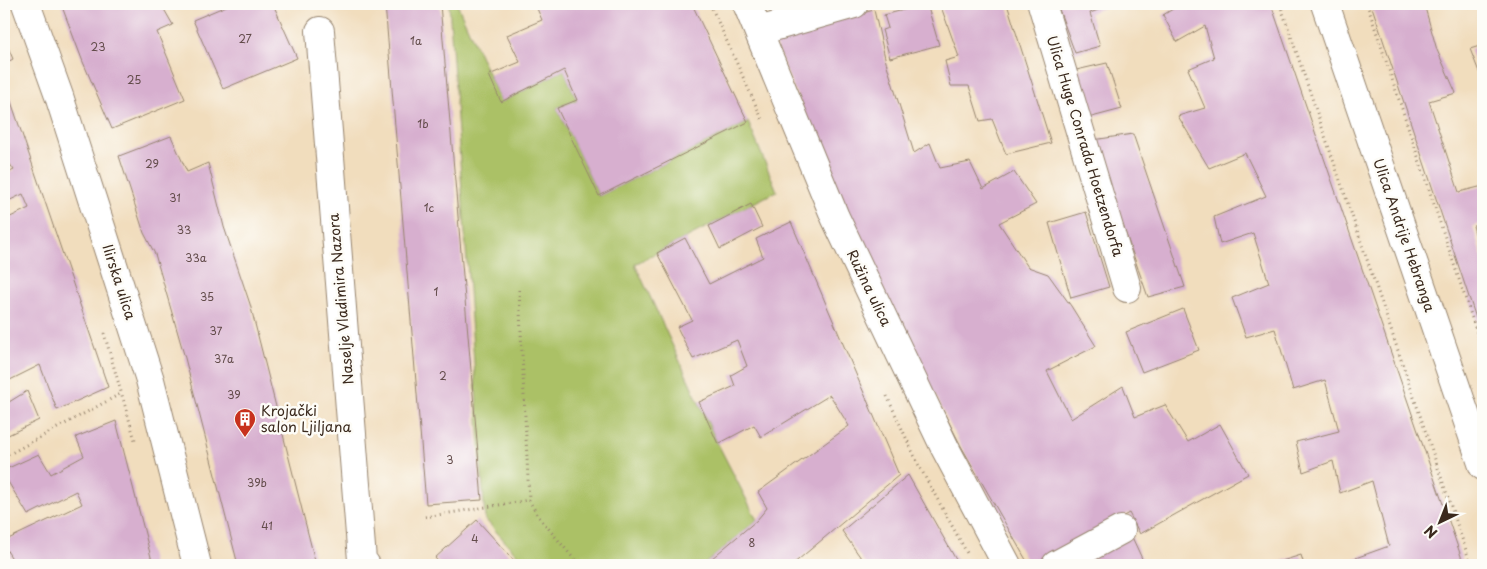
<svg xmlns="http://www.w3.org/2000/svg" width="1487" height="569" font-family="'Playpen Sans',sans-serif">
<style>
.green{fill:#abc166;stroke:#737642}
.building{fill:#d7afcf}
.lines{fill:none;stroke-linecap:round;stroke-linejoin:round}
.minor-casing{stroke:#96846e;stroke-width:30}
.path{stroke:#96846e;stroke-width:3;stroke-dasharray:1 4;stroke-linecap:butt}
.minor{stroke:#fff;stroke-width:28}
.labels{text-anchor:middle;stroke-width:5;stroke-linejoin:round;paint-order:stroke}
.number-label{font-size:11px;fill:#624b4a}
.street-label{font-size:14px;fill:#3b2a1e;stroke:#fdfcf7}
.poi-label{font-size:14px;fill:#3b2a1e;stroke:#fdfcf7;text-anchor:start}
</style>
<rect width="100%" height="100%" fill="#fdfcf7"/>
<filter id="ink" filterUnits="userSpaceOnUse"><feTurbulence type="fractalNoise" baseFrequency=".02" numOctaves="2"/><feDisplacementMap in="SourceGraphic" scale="10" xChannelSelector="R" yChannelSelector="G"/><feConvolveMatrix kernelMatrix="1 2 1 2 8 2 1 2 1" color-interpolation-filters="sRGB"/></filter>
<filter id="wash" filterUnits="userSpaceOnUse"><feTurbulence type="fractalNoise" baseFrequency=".0096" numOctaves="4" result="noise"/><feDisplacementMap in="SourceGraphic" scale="20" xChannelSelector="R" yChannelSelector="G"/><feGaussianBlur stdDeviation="1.12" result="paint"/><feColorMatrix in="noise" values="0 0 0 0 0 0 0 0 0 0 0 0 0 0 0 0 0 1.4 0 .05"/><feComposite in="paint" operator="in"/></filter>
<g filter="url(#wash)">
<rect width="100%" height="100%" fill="#f1ddbd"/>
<!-- green -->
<path class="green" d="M449,4H457L501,102L564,70L577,100L557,108L599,196L748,122L777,191L635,264L718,444L757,520L704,565H526L485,519Z"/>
<g id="blocks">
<!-- building -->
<path class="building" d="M61,4H161L173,25L157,32L185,99L112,129L83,62Z
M231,4H273L297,58L223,89L193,20Z
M385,4H440L482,500L426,504Z
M535,4H692L748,122L599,196L557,108L577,100L564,70L501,102L489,75L520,62L507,35L542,20Z
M766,4H798L771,14Z
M927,4L939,45L890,58L882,30L888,28L884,15Z
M940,4H1007L1051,143L1006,154L992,119L980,121L969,86H951L945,61L959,57Z
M1057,4H1114L1090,13L1100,46L1075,53Z
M1181,4H1271L1464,565H1336L1389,546L1372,481L1340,493L1333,461L1303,472L1296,442L1339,431L1325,380L1293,390L1275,329L1246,337L1232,298L1269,283L1253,233L1220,244L1214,217L1266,196L1245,153L1209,168L1178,116L1205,108L1188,69L1214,58L1205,26L1177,42L1163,15Z
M1371,4H1424L1437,50L1456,93L1429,101L1459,192L1483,186V223L1473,226L1483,261V339Z
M874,10L886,62L914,153L930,143L940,168L970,162L983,189L1014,172L1036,204L999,223L1028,267L1048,274L1071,306L1096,346L1047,371L1071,419L1123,386L1135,417L1165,405L1188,442L1220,424L1248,474L1140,534L1129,513L1034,565H1029L961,446L867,261L772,37Z
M4,38L13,59L4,64Z
M1483,45V82L1470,49Z
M1107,63L1122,109L1088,118L1072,71Z
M4,81L108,387L57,410L40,365L4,383V220L29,208L23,194L4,203V175L14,170L7,160L4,161Z
M1133,134L1185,287L1148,297L1093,140Z
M171,136L187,172L208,163L224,227L250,304L316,565H238L185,358L155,254L144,233L119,156Z
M751,204L762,227L720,249L709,226Z
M1086,212L1109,287L1071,298L1049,223Z
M791,222L899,475L792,565H704L757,520L767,508L758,492L849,426L830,395L761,437L754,425L718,444L699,402L735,386L731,375L747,366L737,340L693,359L677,327L692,320L657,253L685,238L709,284L763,257L756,239Z
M1183,309L1199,350L1142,372L1126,332Z
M27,391L39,420L4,437V405Z
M116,421L153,565H62L59,558L50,565H16L4,546V541L82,504L76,491L28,515L4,475V470L39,454L51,474L84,456L76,437Z
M908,475L959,565H866L842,531Z
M477,520L518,565H441L435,558Z
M1132,537L1145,565H1079Z
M1301,555L1304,565H1284L1282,561Z"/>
</g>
</g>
<g filter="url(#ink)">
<use href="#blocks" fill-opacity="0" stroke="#96846e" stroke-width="1"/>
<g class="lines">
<!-- minor casing -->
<g class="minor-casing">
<path id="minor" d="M26,4L59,96L150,380L197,565
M747,4L835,217L945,448L1007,565
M1042,4L1127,288
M1325,4L1483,466
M320,31L362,560L366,565
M759,31L854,4
M1056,565L1121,530"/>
</g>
<!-- path -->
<path class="path" d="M710,4L762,119
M1280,4L1471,565
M1367,4L1483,351
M519,290L529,500L538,516L579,565
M104,333L135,440
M887,396L918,464L967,553
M4,457L122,393
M425,517L529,500"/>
<!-- minor -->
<use href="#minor" class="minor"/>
</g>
</g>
<!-- icons -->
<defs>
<g id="building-pin" transform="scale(1.125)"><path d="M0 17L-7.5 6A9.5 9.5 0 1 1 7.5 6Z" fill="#c8321e" stroke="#fdfcf7"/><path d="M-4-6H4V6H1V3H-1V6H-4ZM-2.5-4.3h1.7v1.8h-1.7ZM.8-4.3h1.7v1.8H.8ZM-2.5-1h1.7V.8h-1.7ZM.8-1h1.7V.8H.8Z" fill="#fff"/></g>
</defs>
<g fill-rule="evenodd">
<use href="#building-pin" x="245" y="419"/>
</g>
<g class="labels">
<!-- number labels -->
<g class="number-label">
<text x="245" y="43">27</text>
<text x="416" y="45">1a</text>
<text x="98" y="51">23</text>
<text x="134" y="84">25</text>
<text x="423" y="128">1b</text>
<text x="152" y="168">29</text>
<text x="175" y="202">31</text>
<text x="429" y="212">1c</text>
<text x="184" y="234">33</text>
<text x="196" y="262">33a</text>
<text x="436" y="296">1</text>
<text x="207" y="301">35</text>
<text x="216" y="335">37</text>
<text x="224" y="363">37a</text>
<text x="443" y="380">2</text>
<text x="234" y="399">39</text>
<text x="450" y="464">3</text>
<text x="257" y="487">39b</text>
<text x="267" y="530">41</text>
<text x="475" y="543">4</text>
<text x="752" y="547">8</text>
</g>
<!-- street labels -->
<g class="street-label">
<text transform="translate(1085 146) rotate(73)" y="5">Ulica Huge Conrada Hoetzendorfa</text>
<text transform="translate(1404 235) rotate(71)" y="5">Ulica Andrije Hebranga</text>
<text transform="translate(119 282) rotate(72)" y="5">Ilirska ulica</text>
<text transform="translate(869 288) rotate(64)" y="5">Ružina ulica</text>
<text transform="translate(341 299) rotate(-95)" y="5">Naselje Vladimira Nazora</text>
</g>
<!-- poi labels -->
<g class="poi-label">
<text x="261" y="416">Krojački<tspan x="261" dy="16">salon Ljiljana</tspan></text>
</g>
</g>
<!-- margin -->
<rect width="1487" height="569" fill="none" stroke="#fdfcf7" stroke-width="20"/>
<!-- north arrow -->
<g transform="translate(1440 522) rotate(223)" stroke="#fdfcf7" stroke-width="4" paint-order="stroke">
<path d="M0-4L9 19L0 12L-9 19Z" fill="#3b2a1e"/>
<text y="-8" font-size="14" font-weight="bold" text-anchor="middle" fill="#3b2a1e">N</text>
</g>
</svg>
